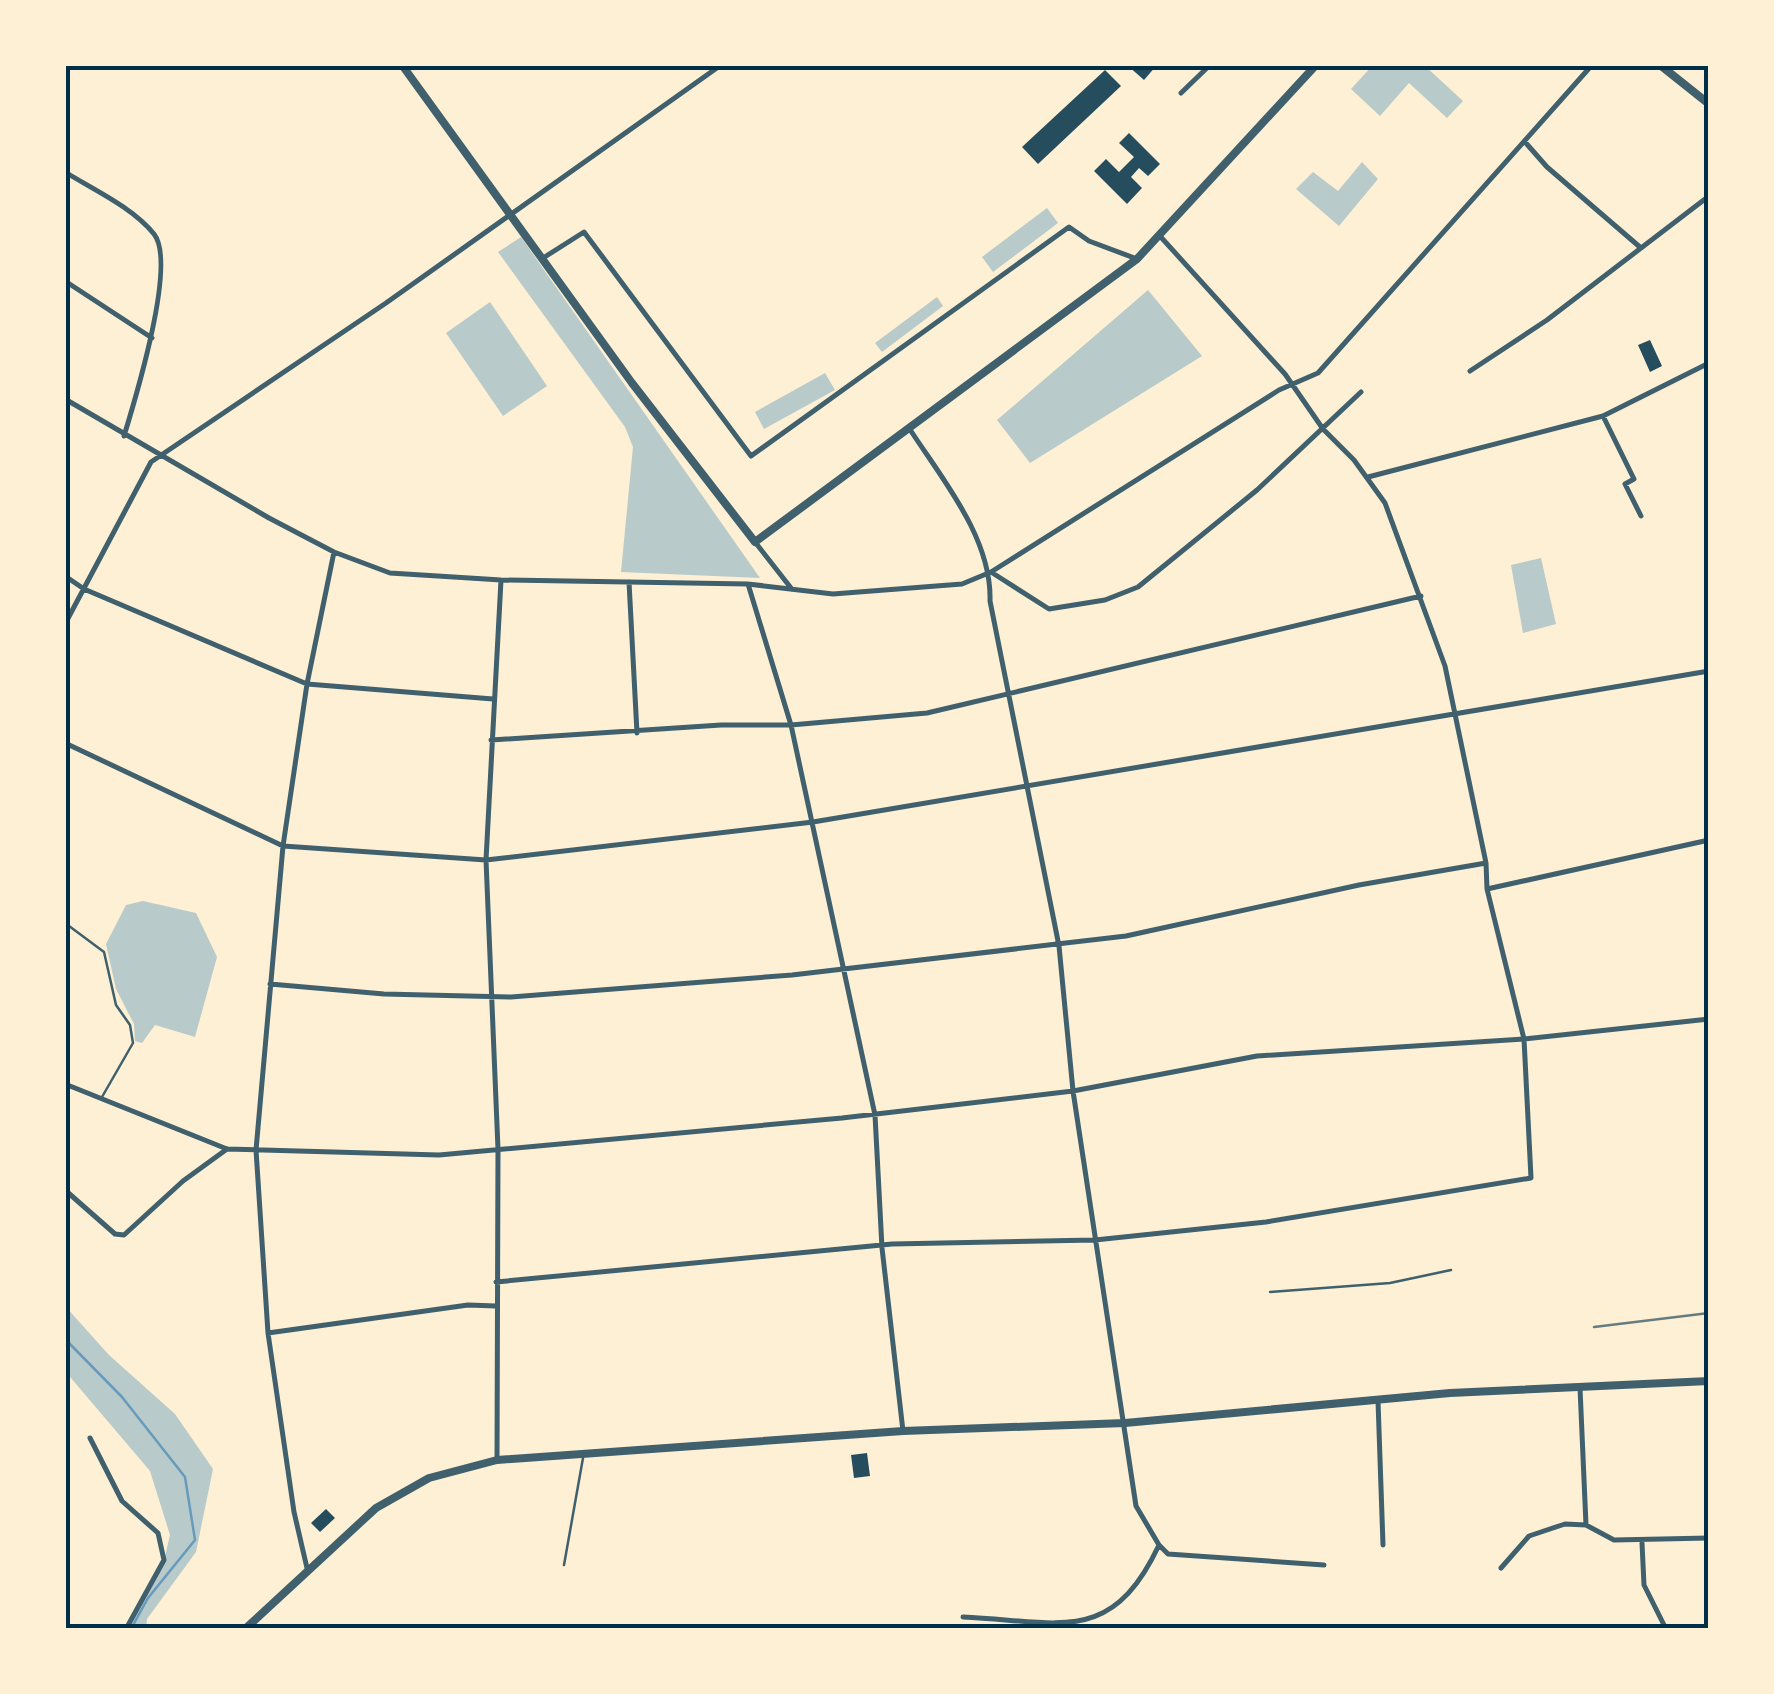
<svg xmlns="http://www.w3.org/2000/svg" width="1774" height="1694" font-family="'Roboto Condensed',sans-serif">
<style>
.green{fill:#b9caca}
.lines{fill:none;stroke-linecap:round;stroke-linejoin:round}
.stream{stroke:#669bbc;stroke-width:2.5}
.building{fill:#264d5e}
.service{stroke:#3f606c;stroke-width:2.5}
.minor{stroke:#3f606c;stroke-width:5}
.tertiary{stroke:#3f606c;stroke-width:8}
.rail{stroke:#657d81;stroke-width:2.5}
.neatline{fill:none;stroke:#003049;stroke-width:4}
</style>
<rect width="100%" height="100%" fill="#fdf0d5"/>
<!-- green -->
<path class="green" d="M1373,65H1424L1463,101L1447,118L1409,83L1380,116L1351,89Z
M1362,162L1378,179L1339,226L1296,189L1313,172L1338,191Z
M1047,208L1058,223L993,272L982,257Z
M521,237L760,578L621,572L633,447L625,427L498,252Z
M1148,290L1202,356L1030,463L997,420Z
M937,297L943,306L882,352L875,343Z
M490,302L547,386L503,416L446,333Z
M825,373L835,390L764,429L755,412Z
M1541,558L1556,624L1523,633L1511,565Z
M143,901L196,913L217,957L195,1037L155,1025L142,1043L135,1041L134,1024L116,989L106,944L126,905Z
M65,1306L109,1355L175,1414L213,1469L196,1552L147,1619L146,1629H128L163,1565L170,1535L150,1471L65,1371Z"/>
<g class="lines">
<!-- stream -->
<path class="stream" d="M65,1339L122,1397L185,1477L195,1540L148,1598L131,1629"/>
</g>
<!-- building -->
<path class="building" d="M1127,65H1157L1144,80Z
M1105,70L1121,86L1038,164L1022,147Z
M1129,133L1160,164L1148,176L1139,168L1131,177L1142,188L1127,204L1094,171L1106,159L1119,172L1134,157L1119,143Z
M1650,340L1662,366L1650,372L1638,345Z
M867,1453L870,1476L854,1478L851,1455Z
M326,1509L335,1518L320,1532L311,1523Z"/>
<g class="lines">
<!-- service -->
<path class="service" d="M65,923L104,952L116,1005L130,1025L133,1043L102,1097
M1270,1292L1390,1283L1451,1270
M564,1565L583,1458"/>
<!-- minor -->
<path class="minor" d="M1181,93L1210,65
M1525,142L1547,167L1641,248
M65,172C94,190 132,207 154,234C177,263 135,400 124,436
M543,258L584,232L751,456L1069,227L1089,241L1137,259
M65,281L152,338
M1470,371L1547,320L1709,196
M65,399L269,518L334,552L390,573L501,580L748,584L833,594L962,584L991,572L1049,609L1105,600L1138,587L1257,490L1361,392
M1603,416L1634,479L1625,484L1641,516
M909,428C942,479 992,538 990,601L1059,946L1073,1091L1136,1506L1159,1545C1111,1647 1059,1621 963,1617
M1368,477L1603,416L1709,363
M755,542L791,588
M991,572L1279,390L1318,373L1592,65
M65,576L84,589L307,684L493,699
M629,582L637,733
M748,584L791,725L875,1115L882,1248L903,1431
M65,624L151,462L386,303L721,65
M491,740L721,725H791L927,713L1421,596
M65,743L283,846L486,860L813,822L1709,671
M1487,889L1709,840
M270,984L384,994L511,997L792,975L1126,936L1359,885L1486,863
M65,1084L227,1149L439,1155L842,1118L1073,1091L1257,1056L1524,1039L1709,1019
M65,1190L115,1234L124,1235L183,1181L227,1149
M496,1282L892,1244L1095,1240L1266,1222L1531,1178L1524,1039L1487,889L1486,863L1445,666L1385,503L1354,460L1323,429L1285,374L1159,235
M268,1333L468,1305L496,1306
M1580,1388L1586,1525
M1378,1401L1383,1545
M90,1438L122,1501L158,1533L164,1560L126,1629
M497,1460L498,1149L486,860L501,580
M1642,1543L1644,1585L1666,1629
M1159,1545L1168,1554L1324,1565
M307,1568L294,1512L268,1333L256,1150L283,846L307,684L334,552
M1501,1568L1529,1536L1565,1524L1586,1525L1614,1540L1709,1538"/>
<!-- tertiary -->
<path class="tertiary" d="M402,65L632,383L755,542L1137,259L1316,65
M1660,65L1709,104
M245,1629L376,1508L429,1478L497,1460L903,1431L1125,1423L1450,1393L1709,1381"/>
<!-- rail -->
<path class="rail" d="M1594,1327L1709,1313"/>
</g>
<!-- border -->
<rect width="1774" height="1694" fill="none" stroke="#fdf0d5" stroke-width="135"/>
<rect x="68" y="68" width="1638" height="1558" class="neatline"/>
</svg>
